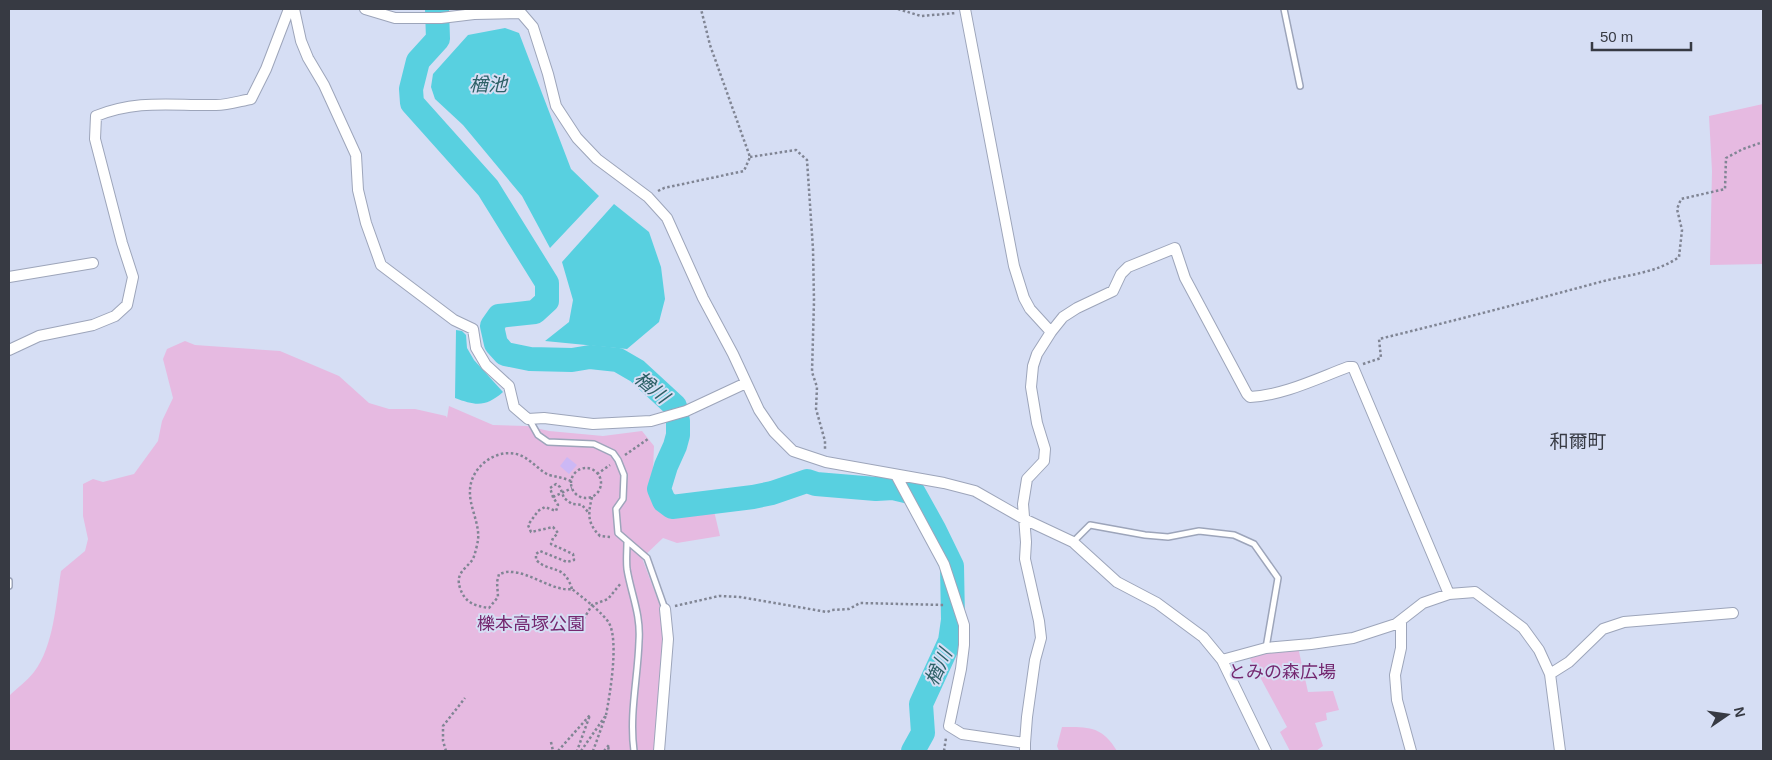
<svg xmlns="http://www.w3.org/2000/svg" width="1772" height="760" font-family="Helvetica,'Noto Sans JP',sans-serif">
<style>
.green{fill:#e6bae1}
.water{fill:#58d0e0}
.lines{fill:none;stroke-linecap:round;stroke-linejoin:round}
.river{stroke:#58d0e0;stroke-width:24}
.building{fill:#ccb8f5}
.service-casing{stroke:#9da5ba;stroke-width:8}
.minor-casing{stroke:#9da5ba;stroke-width:12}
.path{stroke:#808594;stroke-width:2.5;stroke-dasharray:2.5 2.5;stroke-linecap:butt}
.service{stroke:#fff;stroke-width:5}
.minor{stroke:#fff;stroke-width:10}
.labels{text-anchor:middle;stroke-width:4;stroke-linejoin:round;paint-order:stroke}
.park-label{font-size:18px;fill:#742870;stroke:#d6def4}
.water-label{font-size:19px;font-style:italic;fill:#2d6066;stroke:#d6def4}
.neighbourhood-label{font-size:19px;fill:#373a43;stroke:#d6def4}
</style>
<rect width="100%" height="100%" fill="#d6def4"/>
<!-- green -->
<path class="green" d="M1763,104V264L1710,265L1712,171L1709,116Z
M185,341L195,345L280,351L339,376L369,403L389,409H415L446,416L447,418L449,406L493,425L527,426L549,431L603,436L642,431L654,446L652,494L675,517L714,511L720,536L677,543L663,538L642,558L662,611L664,651L657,751H9V696C17,688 27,681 34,672C54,646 56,602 61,571L85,551L88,539L83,516V484L93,479L103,482L134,474L158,441L162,421L173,398L163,359L167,349Z
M1298,647L1308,692L1333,691L1339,710L1326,713L1327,720L1315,723L1323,746L1316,751H1290L1280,732L1287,727L1247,653Z
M1062,727C1089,727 1102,726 1117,751H1059L1057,746Z"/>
<!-- water -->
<path class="water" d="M505,28L519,33L571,169L599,196L550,248L522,196L463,125L435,99L431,87L433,74L468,35Z
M614,204L649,232L661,267L665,299L659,322L627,349L545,341L569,322L573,300L562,262Z
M456,330L462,331L466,335L467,348L474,360L503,392C486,407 476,406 455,398Z"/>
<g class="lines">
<!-- river -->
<path class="river" d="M437,9L438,39L418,61L411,89L412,103L488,188L547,283V301L535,312L499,316L492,326L496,344L505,354L530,359L572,360L590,357L618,360L637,371L675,406L678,421V435L675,446L666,466L659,489L664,501L672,507L753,497L772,493L807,481L816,484L876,489L893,488L914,493L934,529L952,566L953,620L950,641L921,704L923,733L913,751"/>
</g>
<!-- building -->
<path class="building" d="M567,457L577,465L569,474L560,466Z"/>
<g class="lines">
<!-- service casing -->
<g class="service-casing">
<path id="service" d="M1284,9L1300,86
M529,419L538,435L548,442L594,444L613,453L618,460L624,475L623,499L616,509L618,533L647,558L665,609
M627,542C627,551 626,560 627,569C631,594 641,614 639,641C638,677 629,714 634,751
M1073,542L1090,525L1145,535L1168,537L1199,531L1234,535L1254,544L1278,578L1266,648
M9,581V586"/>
</g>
<!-- minor casing -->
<g class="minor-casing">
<path id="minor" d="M294,9L301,41L308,58L324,85L356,155L358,190L366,223L381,265L454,320L473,329L476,348L486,365L509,386L514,407L528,419L544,418L593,424L651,421L686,411L746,383
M365,9L395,18H441L474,14L521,13L533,27L548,74L556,106L577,138L597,159L648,197L667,218L703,298L733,354L759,410L774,432L793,451L826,462L944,483L975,491L1024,519L1073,542L1117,582L1157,603L1203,637L1222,660L1266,751
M965,9L1014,266L1024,298L1030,309L1051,332
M9,277L93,263
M9,350L39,336L93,325L115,316L127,305L133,277L122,243L95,139L96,116C139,99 172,106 216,105C228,105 240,101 251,99L266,69L289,9
M896,475L944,564L964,625V645L961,669L949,726L962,734L1025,743V751
M1401,620V648L1395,675L1397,700L1411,751
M1222,660L1266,648L1311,644L1353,638L1396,624L1423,603L1449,594L1475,592L1523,628L1539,650L1550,674L1560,751
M1550,674L1569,662L1603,629L1624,622L1733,613
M1025,743L1027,717L1035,660L1041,638L1039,621L1025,559L1026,542L1023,504L1027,479L1044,461L1045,449L1037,423L1031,387L1033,366L1037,354L1051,332L1063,317L1077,308L1113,291L1121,274L1128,267L1175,248L1185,278L1247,394L1250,397C1284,395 1316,379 1348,367H1353L1449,594
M659,751L668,639L665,609"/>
</g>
<!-- path -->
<path class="path" d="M898,9L921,16L956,13
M750,157L796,150L807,160L813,249L814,301L812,372L817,387L816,409L825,441V450
M658,191L664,188L744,171L750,157L710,45L701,9
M1363,364L1381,358L1379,339C1453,321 1526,302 1600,282C1626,275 1657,273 1679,257L1682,230L1677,209L1681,199L1725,189L1726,158L1743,149L1763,142
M625,455L648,439
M571 483a15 15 0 1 1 30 0a15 15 0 1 1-30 0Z
M597,474L610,465
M571,481C564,478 557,477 549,475C540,471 533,462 524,457C500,444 470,466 470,491C469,506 480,524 478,540C477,546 475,554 473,559C466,569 455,573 460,588C465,603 475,606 489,608L498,597L497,582L499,574C503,573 508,571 511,572C530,572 554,592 572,589C582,597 603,613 609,623C619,641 610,694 606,715
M553,497L572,488
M592,497C588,514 587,523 600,536L610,537
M572,589C564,563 551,574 536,560V554L540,551L567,562L574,560L573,554L551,544L553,538L558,533L553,527L531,532L528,525L538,511L545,507L556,511L558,505L553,497L550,488L556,484L560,487L564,498L572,504L582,505L588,512
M675,606L719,596L740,597L827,612L832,610L849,609L860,603L945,605
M576,632L592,605L608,599L621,583
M551,742L553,751
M446,751L443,741V726L465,698
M558,751L590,715L577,751
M581,751L606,715L593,751
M604,751L609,745L608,751
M944,751L946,738"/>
<!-- service -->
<use href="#service" class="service"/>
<!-- minor -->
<use href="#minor" class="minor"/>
</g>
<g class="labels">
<!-- park labels -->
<g class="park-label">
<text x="531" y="630">櫟本高塚公園</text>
<text x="1282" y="678">とみの森広場</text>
</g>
<!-- water labels -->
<g class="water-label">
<text x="488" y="91">楢池</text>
<text transform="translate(652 387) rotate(40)" y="7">楢川</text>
<text transform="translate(938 667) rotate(-65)" y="7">楢川</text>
</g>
<!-- neighbourhood labels -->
<g class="neighbourhood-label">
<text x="1578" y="448">和爾町</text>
</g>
</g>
<!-- border -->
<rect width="1772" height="760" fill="none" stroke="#373a43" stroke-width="20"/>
<!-- north arrow -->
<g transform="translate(1727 715) rotate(77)" stroke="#d6def4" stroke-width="4" paint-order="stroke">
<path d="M0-4L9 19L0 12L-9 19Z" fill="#373a43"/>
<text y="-8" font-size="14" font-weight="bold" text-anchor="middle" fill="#373a43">N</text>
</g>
<!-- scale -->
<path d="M1592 42v8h99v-8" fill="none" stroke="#373a43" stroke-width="2.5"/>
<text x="1600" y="42" font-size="15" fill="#373a43" stroke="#d6def4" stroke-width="4" paint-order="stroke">50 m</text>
</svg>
